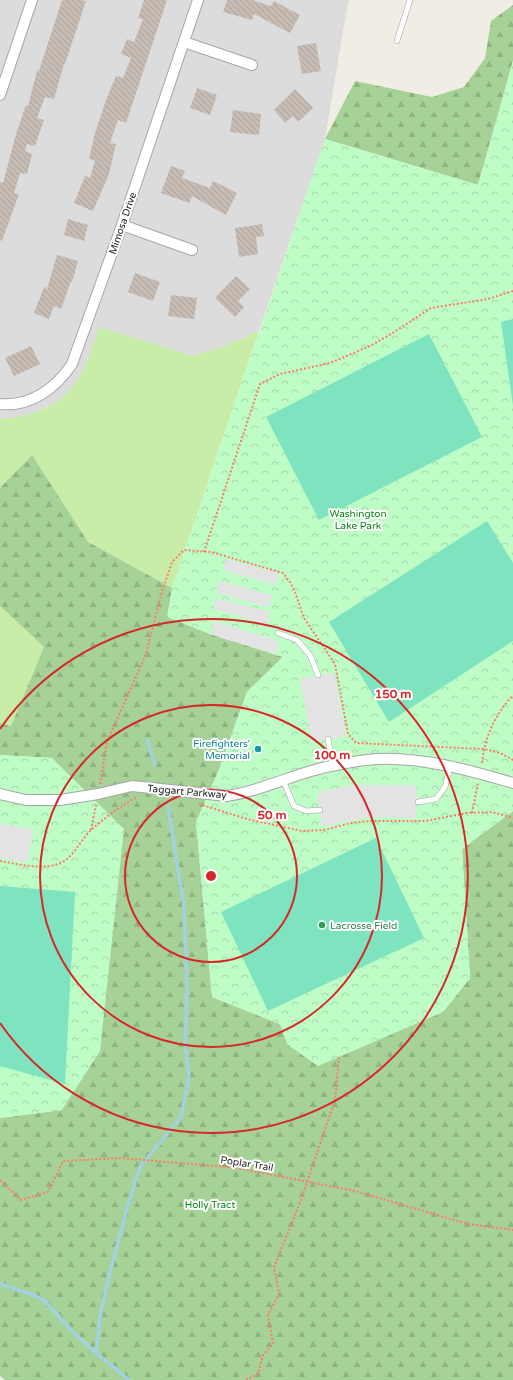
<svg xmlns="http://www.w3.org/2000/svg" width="513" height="1380" font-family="'Varela Round',sans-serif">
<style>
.residential{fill:#dddcdc}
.grass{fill:#c8eda8}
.forest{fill:url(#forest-firs)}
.park{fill:url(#park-crowns)}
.pitch{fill:#7ee4bf}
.parking{fill:#e3e3e3}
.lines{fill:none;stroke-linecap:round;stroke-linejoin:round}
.stream{stroke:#a2d1e1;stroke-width:3.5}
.building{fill:url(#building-back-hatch)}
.lane-casing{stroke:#a6a6a6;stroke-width:6}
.street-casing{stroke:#a6a6a6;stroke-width:12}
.path{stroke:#ff7a67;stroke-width:2;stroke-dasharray:2 2;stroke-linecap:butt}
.lane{stroke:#fff;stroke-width:5}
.street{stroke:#fff;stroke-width:10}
.ring{fill:none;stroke:#d62828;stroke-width:2}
.culture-dot{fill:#0f9aa8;stroke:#fff;stroke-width:1.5}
.leisure-dot{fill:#2e9e5b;stroke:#fff;stroke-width:1.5}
.labels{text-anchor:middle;stroke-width:4;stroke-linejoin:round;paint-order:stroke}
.street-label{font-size:10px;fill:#1f1f1f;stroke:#fff}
.park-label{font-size:10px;fill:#058513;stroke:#fff}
.culture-label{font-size:10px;fill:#0d838f;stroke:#fff;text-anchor:end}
.leisure-label{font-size:10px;fill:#27864d;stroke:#fff;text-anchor:start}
.centre{fill:#d62828;stroke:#fff;stroke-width:2}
.ring-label{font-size:12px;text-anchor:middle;font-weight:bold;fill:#d62828;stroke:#fff;stroke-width:4;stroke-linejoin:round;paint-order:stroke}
</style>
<defs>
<pattern id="forest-firs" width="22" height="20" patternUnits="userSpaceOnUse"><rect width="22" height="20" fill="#a7d297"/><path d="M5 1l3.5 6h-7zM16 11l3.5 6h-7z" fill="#8fb482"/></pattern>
<pattern id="park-crowns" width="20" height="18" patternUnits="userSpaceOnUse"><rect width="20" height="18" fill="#bffdc6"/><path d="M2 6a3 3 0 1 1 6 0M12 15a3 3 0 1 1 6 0" fill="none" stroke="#a4d8aa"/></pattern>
<pattern id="building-back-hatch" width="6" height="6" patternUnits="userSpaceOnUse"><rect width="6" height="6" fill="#c6bcb4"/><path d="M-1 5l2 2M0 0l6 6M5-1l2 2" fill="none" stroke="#aaa19a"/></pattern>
</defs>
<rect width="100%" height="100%" fill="#f0ede5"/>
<!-- residential -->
<path class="residential" d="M0,0H349L346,13L325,139L259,331L222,347L193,356L99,328L90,356L78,381L69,392L52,405L36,412L17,418L0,419Z"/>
<!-- grass -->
<path class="grass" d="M99,327L193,356L222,347L259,331L172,588L88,542L32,455L0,488V419C12,419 22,416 33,413C76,400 87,366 99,327Z
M0,606L44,647L11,726L0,723Z"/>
<!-- forest -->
<path class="forest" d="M513,5V61L478,185L325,139L355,81L432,97L464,87L485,58L491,21Z
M32,455L88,542L172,588L168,617L210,634L283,657L247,692L219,770L196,822L212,997L280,1024L288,1045L443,1012L470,978L462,849L513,811V1380H5L0,1376V1118L62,1110L52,758L0,755V723L11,726L44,647L0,606V488Z"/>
<!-- park -->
<path class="park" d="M513,61V811L462,849L470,978L443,1012L318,1066L288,1045L280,1024L212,997L196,822L219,770L247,692L283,657L210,634L167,617L172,588L325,139L478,185Z
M0,755L52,758L124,829L100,1051L62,1110L1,1118H0Z"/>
<!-- pitch -->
<path class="pitch" d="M513,319V406L501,322Z
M429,334L482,437L319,520L266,417Z
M487,521L513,563V641L389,722L329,622Z
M376,838L424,938L268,1011L221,912Z
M0,886L75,892L65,1084L0,1066Z"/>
<!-- parking -->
<path class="parking" d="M226,559L279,573L276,585L223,570Z
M219,581L272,595L269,607L216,593Z
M216,598L270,612L267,624L213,609Z
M214,621L279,641L275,654L210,634Z
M334,672L346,736L312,742L300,679Z
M354,785H416L418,802L415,819L389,817L364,818L322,827L317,792Z
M0,823L33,830L27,863L0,858Z"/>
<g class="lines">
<!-- stream -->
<path class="stream" d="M147,740L155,765
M0,1284L33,1295L44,1300L74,1333L96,1353L129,1380
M96,1353L101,1311L110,1272L128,1205L140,1167L181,1117L189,1077L185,1045L187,988L184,906L168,807"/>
</g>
<!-- building -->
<path class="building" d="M62,0H81L86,1L65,64H64L54,99L45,97L37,118L44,120L35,146L27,144L25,151L32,154L27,174L20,173L14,193L19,194L2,241L0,240V182L3,183L16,134L26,105L28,106L37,71H39Z
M144,0H167L126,123L118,120L110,143L116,144L109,174L93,211L74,203L85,176L90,178L95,160L89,159L95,133L106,100L116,76L123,78L131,58L121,54L127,39L134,42L143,19L138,18Z
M227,0H252L271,6L274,1L300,15L290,33L254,14L252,20L223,12Z
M316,43L321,71L302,74L297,46Z
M197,88L217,95L210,115L190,108Z
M295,89L313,108L298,122L293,116L285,123L274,110Z
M233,110L261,114L259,135L230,132Z
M171,166L185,171L182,178L210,188L213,181L237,193L226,215L192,196L189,203L161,193Z
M68,219L88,225L84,241L64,235Z
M262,224L264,236L256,237L258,254L239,257L235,228Z
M57,255L78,261L72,282L71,281L61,309L54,306L49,319L34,313L44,287L47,289Z
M135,273L160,282L153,301L128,292Z
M236,276L250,289L238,301L244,307L235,317L215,298Z
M171,295L197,298L194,319L168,316Z
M31,346L40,364L14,376L5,358Z"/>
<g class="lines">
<!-- lane casing -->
<g class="lane-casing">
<path id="lane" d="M397,41L410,0
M278,633L297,640L310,655L318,675
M328,739L333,766
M283,780L294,806L306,811L320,810
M418,802L436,799L445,787L450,766"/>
</g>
<!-- street casing -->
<g class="street-casing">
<path id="street" d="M184,42L252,65
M0,95L32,0
M122,225L192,250
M0,404C31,407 56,388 72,364L122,225L198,0
M0,794L26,800H60L98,794L132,786L227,796C256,792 283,779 311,771C332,765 354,761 376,759C422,757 469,770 513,783"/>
</g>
<!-- path -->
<path class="path" d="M204,552L260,384L280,374L330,363L370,346L391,334L431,308L488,299L513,291
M482,763C485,736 495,715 513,695
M100,784L107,742L146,654L161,595L172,562L184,550L211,552L283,573L290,582L295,592L304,618L335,664L348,734L356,743L484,749L500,753L513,760
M199,804L247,819L302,831L324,830L351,823L370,821H426L466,813L492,812L513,818
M472,813L478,783
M91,830L96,805
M0,861C18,864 40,870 58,864C74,858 80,840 92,829C106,817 121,806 137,797
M0,1180L21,1200L48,1192L63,1161L121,1158L237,1168L355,1191L468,1224L513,1230
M246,1380L258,1374L263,1355L273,1344L268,1315L279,1294L274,1267L300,1203L335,1100L339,1057"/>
<!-- lane -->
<use href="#lane" class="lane"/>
<!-- street -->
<use href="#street" class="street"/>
</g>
<!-- distance rings -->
<g class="ring">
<circle cx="211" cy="876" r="86"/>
<circle cx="211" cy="876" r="171"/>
<path d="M0 729A257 257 0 1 1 0 1023"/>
</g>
<!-- markers -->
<circle class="culture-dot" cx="258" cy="749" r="4"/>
<circle class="leisure-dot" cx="322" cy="925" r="4"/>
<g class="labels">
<!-- street labels -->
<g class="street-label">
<text transform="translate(122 223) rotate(-71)" y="4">Mimosa Drive</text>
<text transform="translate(187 791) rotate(5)" y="4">Taggart Parkway</text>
<text transform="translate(247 1163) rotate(9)" y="4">Poplar Trail</text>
</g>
<!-- park labels -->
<g class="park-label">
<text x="358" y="517">Washington<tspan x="358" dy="12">Lake Park</tspan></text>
<text x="210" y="1208">Holly Tract</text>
</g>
<!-- culture labels -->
<g class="culture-label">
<text x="250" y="747">Firefighters'<tspan x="250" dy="12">Memorial</tspan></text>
</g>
<!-- leisure labels -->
<g class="leisure-label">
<text x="330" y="929">Lacrosse Field</text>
</g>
</g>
<circle cx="211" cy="876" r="6" class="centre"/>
<g class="ring-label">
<text x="393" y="698">150 m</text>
<text x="332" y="759">100 m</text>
<text x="272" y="819">50 m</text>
</g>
</svg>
